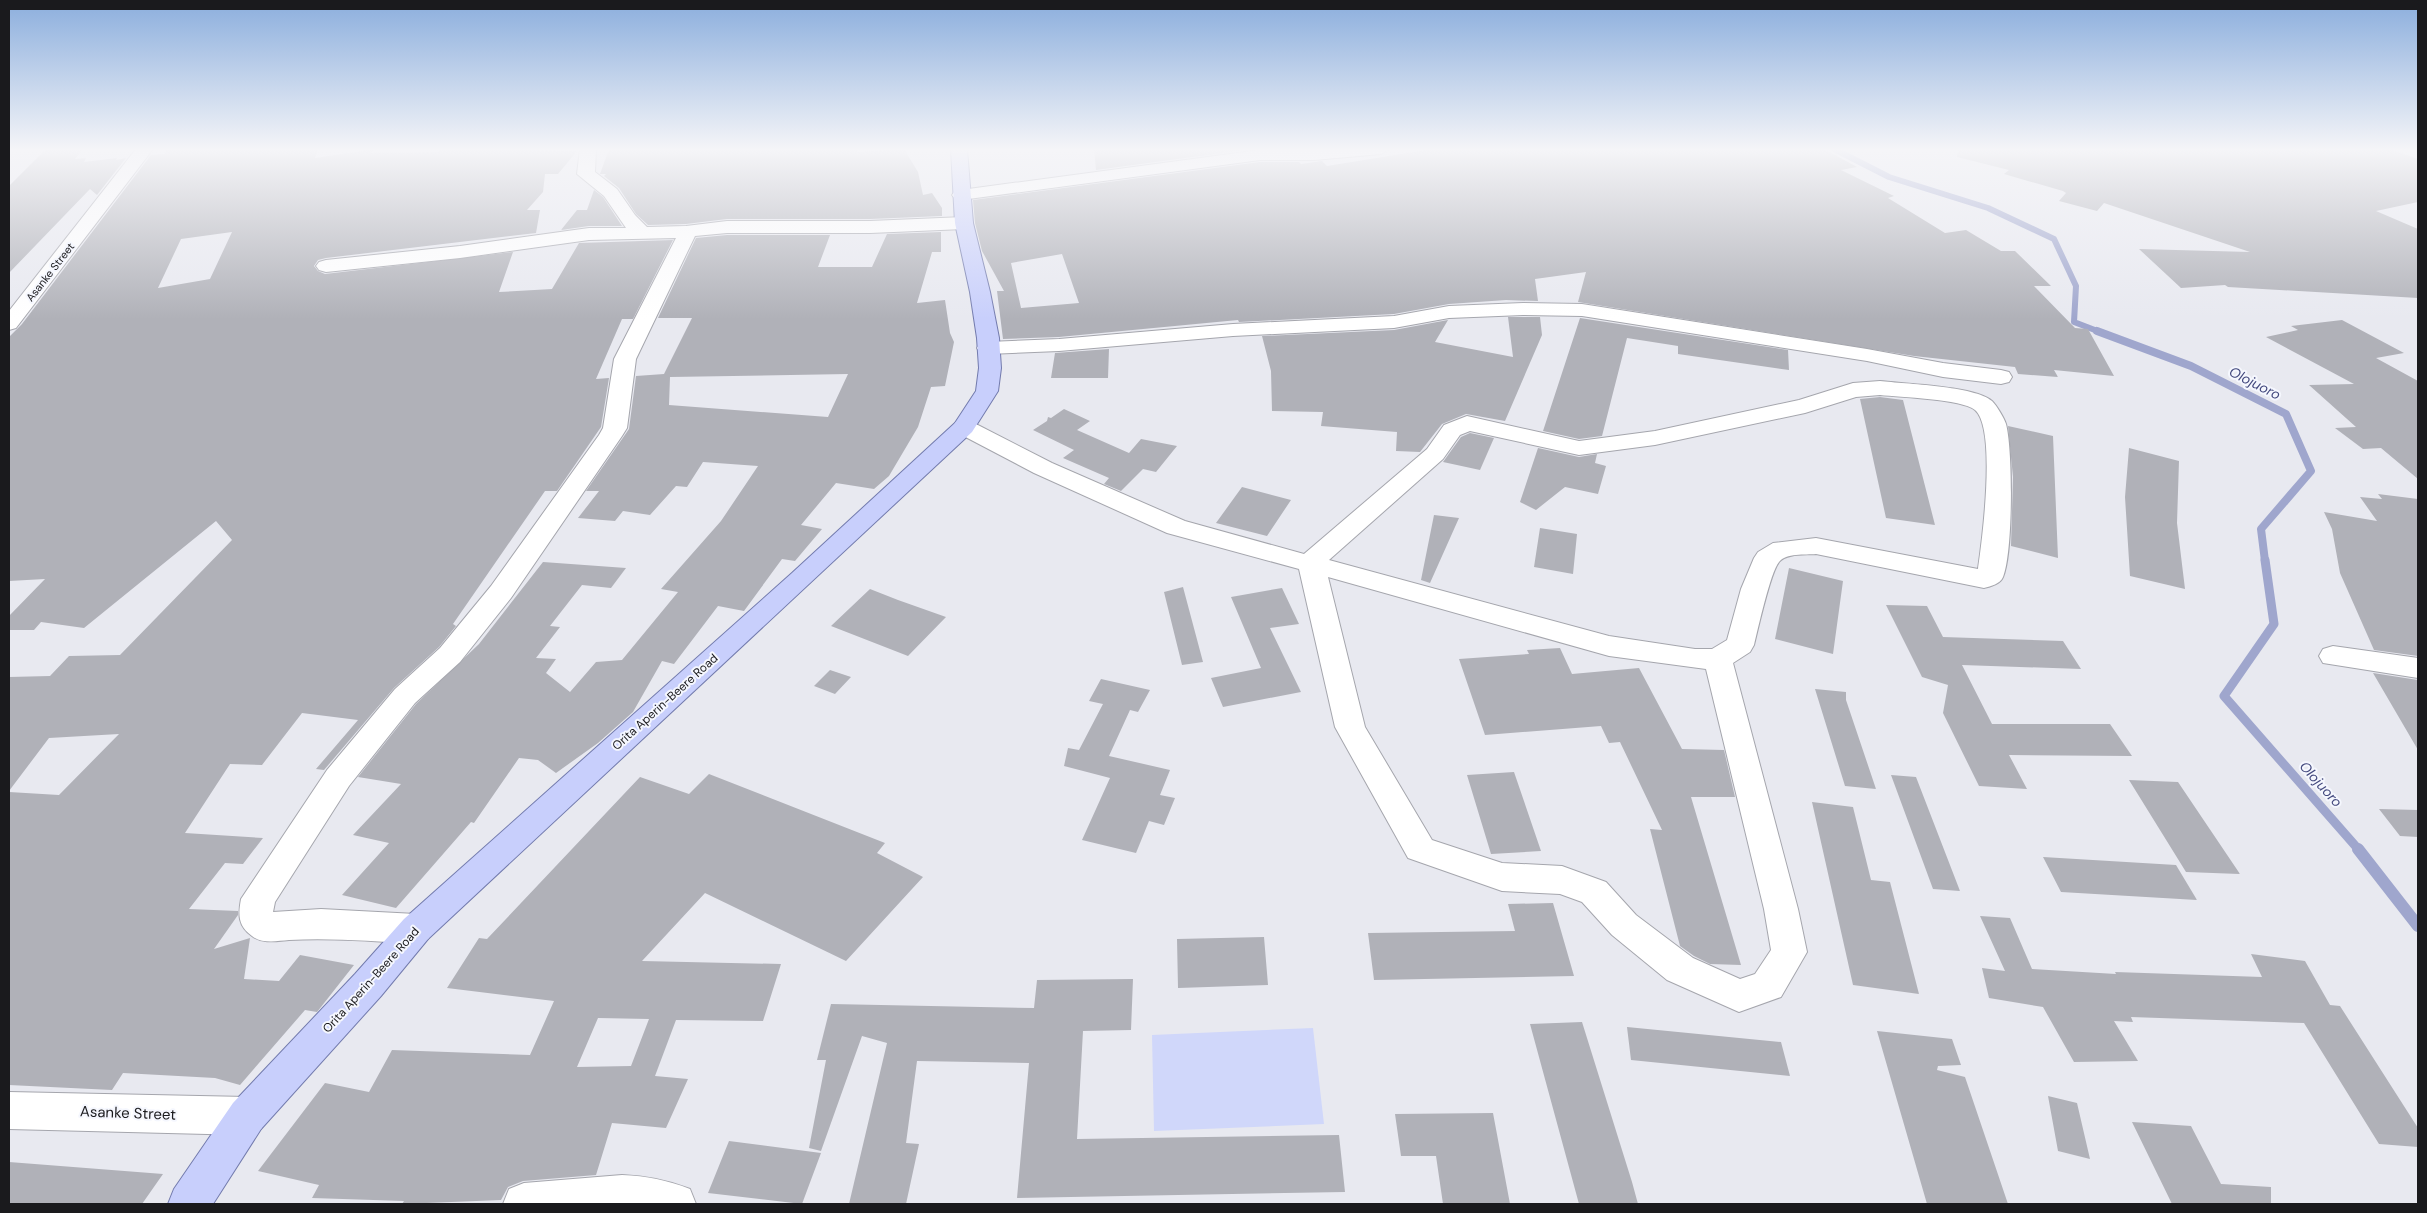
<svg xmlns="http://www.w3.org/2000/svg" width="2427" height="1213" font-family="'DM Sans',sans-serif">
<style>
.green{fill:#d0d7fa}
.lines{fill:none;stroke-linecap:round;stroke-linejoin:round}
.stream-far3{stroke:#9fa6cd;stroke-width:6}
.stream-far2{stroke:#9fa6cd;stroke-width:8}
.stream-far1{stroke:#9fa6cd;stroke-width:9}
.stream{stroke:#9fa6cd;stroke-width:12}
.building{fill:#b0b1b8;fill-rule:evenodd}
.minor-casing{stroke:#a5a6ad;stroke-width:2}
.major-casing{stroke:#737bad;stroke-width:2}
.minor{fill:#fff;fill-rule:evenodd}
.major{fill:#c8cffc;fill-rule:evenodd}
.labels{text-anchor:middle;stroke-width:4;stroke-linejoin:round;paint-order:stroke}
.far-street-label{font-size:11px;fill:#1a1a1d;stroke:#f5f7fe}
.street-label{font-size:12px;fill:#1a1a1d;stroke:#f5f7fe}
.water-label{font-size:14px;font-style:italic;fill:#42487d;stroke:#f5f7fe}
.near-street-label{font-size:15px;fill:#1a1a1d;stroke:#f5f7fe}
</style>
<rect width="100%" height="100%" fill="#e8e9f0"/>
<!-- green -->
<path class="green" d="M1313,1028L1324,1124L1154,1131L1152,1035Z"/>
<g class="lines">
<!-- stream-far3 -->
<path class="stream-far3" d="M1834,149L1889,177L1988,208L2054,239L2076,286L2074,322L2100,332"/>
<!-- stream-far2 -->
<path class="stream-far2" d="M2097,331L2191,366L2286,414L2311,471L2261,529L2265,561"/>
<!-- stream-far1 -->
<path class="stream-far1" d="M2265,560L2274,624L2224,696L2359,850"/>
<!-- stream -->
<path class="stream" d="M2358,849L2418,926"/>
</g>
<!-- building -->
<path class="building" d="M46,149H83L75,159L86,158L84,162L117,158L116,160L126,158L97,195L90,189L9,273V186Z
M166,149H318L315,158L375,149L371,153L438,152L441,149L577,151L558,174H545L543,192L527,210H540L536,233L326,258L318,260L314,266L318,271L325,274L513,252L499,292L552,289L579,243L673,240L633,319H622L596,379L609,378L601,427L557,491H545L453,624L456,626L439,647L394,688L324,770L316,769L358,720L302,713L262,765L230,764L185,833L263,838L243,864L225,863L189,909L238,911V915L214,949L250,938L244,979L279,981L300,955L354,965L321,1007L317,1012L305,1010L240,1085L215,1078L123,1073L112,1090L9,1085V792L59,795L119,734L49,738L9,791V677L50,676L69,656L120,655L232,540L216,521L84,628L41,622L34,630H9V616L45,579L9,581V337L22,324L151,155L165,154ZM232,232L210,279L158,288L181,239Z
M609,149H857V152L904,149L918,172L923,195L932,193L942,208V216L870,219H727L686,224L648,225L636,214L619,188L604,176L606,174H600Z
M1094,149H1252L1096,170Z
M1432,149H1824L1857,167L1841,170L1894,196L1888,198L1945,233L1966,230L2001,251H2015L2051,286H2034L2075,328L2088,329L2114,376L2054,370L2058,377L2018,374L2015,367L1914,356L1578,302L1586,272L1535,279L1538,301L1506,300L1449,304L1394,314L1239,322L1238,320L1059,337L1003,339L997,291H1004L982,251L975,223L973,200L1260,162H1299L1301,164L1322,161L1327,166ZM1062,254L1079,303L1021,308L1011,263Z
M1958,149H2389L2418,159V202L2376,211L2418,229V298L2228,287L2225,285L2181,288L2139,249L2250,252L2104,203L2097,211L2059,201L2066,193L2063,191L2004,174L2009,170L1957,157Z
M594,190L603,197L622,226H589L561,230L577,210H587Z
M941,232V252H932L917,303L945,300L950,333L954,342L945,386L931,387L918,427L889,476L874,489L836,483L801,525L822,529L795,561L782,559L744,611L718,606L674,664L662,661L633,712L598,743L556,773L538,760L519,758L474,823L471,822L396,908L342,895L389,843L353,835L401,784L358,777L416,704L479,644L543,562L626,568L611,588L582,585L550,626L560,627L536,658L556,659L546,673L570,692L596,662L622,660L678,592L661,589L721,521L758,466L703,462L687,487L676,486L650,515L623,511L615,521L578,518L599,491H586L629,429L636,376L664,374L692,318H658L696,238L727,235H830L818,267H872L887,234ZM848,374L828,417L669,405L670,377Z
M1508,317H1540L1542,335L1505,421L1466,414L1442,424L1420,452L1396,451L1397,432L1321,426L1323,412L1272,411L1271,371L1262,336L1394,330L1448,320L1435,342L1513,357Z
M1580,318L1788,350L1789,370L1678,354V346L1627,338L1602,436L1579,439L1543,431Z
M2342,320L2404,353L2376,358L2418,381V479L2381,448L2363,449L2335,428L2356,427L2309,385L2354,384L2266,337L2298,330L2291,326Z
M1109,349L1108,378H1051L1055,353Z
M1880,397L1903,400L1935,525L1886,518L1860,399Z
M1064,409L1090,421L1077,430L1129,453L1141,439L1177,446L1156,472L1143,469L1121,491L1104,484L1109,478L1063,458L1074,450L1033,430L1047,421L1048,417L1051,418Z
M2008,426L2053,436L2058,558L2011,546L2013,477Z
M1470,433L1494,438L1480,470L1443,462L1461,437Z
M1538,448L1579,457L1597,454L1595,463L1606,466L1598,494L1565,487L1536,510L1520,502Z
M2129,448L2179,461L2177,523L2185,589L2130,576L2125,497Z
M1242,487L1291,500L1267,536L1216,523Z
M2378,494L2418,499V656L2374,650L2340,573L2332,529L2324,512L2377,521L2360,497L2382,499Z
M1434,515L1459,518L1430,583L1421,580Z
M1540,528L1577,534L1573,574L1534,567Z
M1789,568L1843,581L1833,654L1775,639Z
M1183,587L1203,662L1182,665L1164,592Z
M1282,588L1299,624L1270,628L1301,692L1223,707L1211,678L1261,668L1231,597Z
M870,589L898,600L946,617L908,656L831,626Z
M1886,605L1927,606L1943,637L2063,641L2081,669L1962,665L1992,724H2110L2132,756L2009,755L2027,789L1979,786L1943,713L1948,685L1922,677Z
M1560,648L1572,674L1639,668L1682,749L1724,750L1735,797H1691L1741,965L1710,964L1694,956L1680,946L1650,829L1662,830L1620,742L1609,743L1601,726L1485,735L1459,659L1529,654L1527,650Z
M830,670L851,677L835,694L814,686Z
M2373,673L2418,680V750Z
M1101,679L1150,690L1138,712L1130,710L1109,756L1170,770L1160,795L1175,798L1164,825L1149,821L1136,853L1082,840L1110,778L1064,766L1068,748L1079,750L1103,704L1089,701Z
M1815,689L1846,692V700L1876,789L1845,786Z
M1514,772L1541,851L1491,854L1467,775Z
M709,774L885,843L877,853L923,877L846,961L705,893L642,961L781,964L763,1021L676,1020L655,1076L688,1079L666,1128L612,1123L596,1175L523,1181L508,1187L501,1200L402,1204L404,1201L312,1198L319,1185L258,1171L325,1083L369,1092L392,1050L530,1055L554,1001L447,988L479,938L487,939L640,777L689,794ZM598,1018L649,1019L631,1066L577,1067Z
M1891,775L1916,777L1960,891L1933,889Z
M2129,780L2178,782L2240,874L2186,872Z
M1812,802L1853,807L1871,880L1890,882L1919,994L1853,985Z
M2379,809L2418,810V837L2400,836Z
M2043,857L2176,865L2197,900L2061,892Z
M1553,903L1574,976L1374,980L1368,933L1515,931L1508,904Z
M1980,916L2010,918L2032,969L2116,974L2115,972L2262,977L2251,954L2305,961L2330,1005L2340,1006L2418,1128V1147L2379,1144L2304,1023L2131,1017L2133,1022L2114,1021L2138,1061L2074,1062L2043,1007L1989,998L1982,968L2005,971Z
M1264,937L1268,985L1178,988L1177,939Z
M1133,979L1131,1030L1083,1031L1077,1139L1339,1135L1345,1192L1017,1198L1029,1063L917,1061L906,1143L919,1144L906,1204H849L887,1043L862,1036L821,1151L809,1148L826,1060H817L831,1004L1034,1008L1037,980Z
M1582,1022L1632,1182L1638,1204H1579L1530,1024Z
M1627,1027L1781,1042L1790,1076L1631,1060Z
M1877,1031L1952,1039L1961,1065L1938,1066L1937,1070L1965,1077L2008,1204H1927Z
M2048,1096L2077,1103L2090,1159L2058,1151Z
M1493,1113L1510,1204H1443L1436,1156H1401L1395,1114Z
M2132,1122L2191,1126L2221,1184L2271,1187V1204H2172Z
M729,1141L821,1153L802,1204L708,1193Z
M9,1162L163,1174L142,1204H9Z"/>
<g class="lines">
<!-- minor casing -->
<g class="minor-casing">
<path id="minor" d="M136,149H153L16,328L9,330V311Z
M580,149H596L595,172L617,189L635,215L647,227L686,226L727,221H870L964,217L971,219L973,223L971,227L964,229L870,233H727L695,236L636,359L627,428L622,436L511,598L460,662L415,703L349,786L275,902L273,912L321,909L416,914L428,919L434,929L428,939L416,944C374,941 331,938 289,940C277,941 262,944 252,936C238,926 238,915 241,899L327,770L395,689L440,648L491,586L599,435L603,428L614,359L676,238L589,240L460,258L326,272L319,270L316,266L319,262L326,260L460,246L589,228H626L604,196L577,174Z
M1389,149L1381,154L1314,160H1260L961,200L955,199L952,195L955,191L961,190L1260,150Z
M1523,303L1582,304L1867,349L1943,363L2001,370L2009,372L2012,377L2009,382L2001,384L1943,377L1867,361L1582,316L1523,315L1449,318L1394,328L1233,336L1059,351L988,354L980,353L977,348L980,343L988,342L1059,339L1233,324L1394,316L1449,306Z
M1880,381C1905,384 1975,386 1992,401C1997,406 2004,418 2006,424C2013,450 2013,553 2003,577C2000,584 1991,586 1984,588L1816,554C1805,555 1786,553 1779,562C1770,573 1758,629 1754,645L1750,652L1733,663L1798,909L1807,952L1781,997L1739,1012L1667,980L1612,935L1582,902L1560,894L1502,891L1408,858L1335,727L1299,569L1167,533L1034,473L956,432L952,427L956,422L964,420L972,422L1052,463L1185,521L1304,554L1427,449L1444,425L1467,416L1579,441L1655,431L1799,400L1853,383ZM1880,395C1899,397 1962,399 1975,410C1997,429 1982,541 1978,569L1816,538L1773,543L1758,552L1754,558L1741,589L1727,640L1712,649H1695L1609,636L1329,560L1443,459L1460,435L1470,431L1579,455L1655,445L1805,413L1856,397ZM1328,577L1609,656L1706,669L1764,909L1771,950L1755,974L1740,979L1693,958L1636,915L1606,882L1562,866L1502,863L1432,840L1365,727Z
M2333,646L2418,658V678L2323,663L2319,656L2323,649Z
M9,1092L247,1097L261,1103L267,1116L261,1129L247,1135L9,1129Z
M622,1175C647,1176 667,1180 690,1189L696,1204H503L509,1189L524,1183Z"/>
</g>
<!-- major casing -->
<g class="major-casing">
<path id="major" d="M951,149H967L973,223L990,292L999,338L1001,368L998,391L972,432L428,939L381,996L261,1129L213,1204H168L174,1189L233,1103L355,974L404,919L792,573L955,423L976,391L979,368L977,338L970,292L955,223Z"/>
</g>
<!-- minor -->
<use href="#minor" class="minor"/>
<!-- major -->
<use href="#major" class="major"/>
</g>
<!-- sky -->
<linearGradient id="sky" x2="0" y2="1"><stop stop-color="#8baedd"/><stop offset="0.47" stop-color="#f5f5f8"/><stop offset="1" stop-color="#f5f5f8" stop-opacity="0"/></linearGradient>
<rect width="2427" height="319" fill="url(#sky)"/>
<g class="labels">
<!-- far-street labels -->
<g class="far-street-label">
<text transform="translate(50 272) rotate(-52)" y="4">Asanke Street</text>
</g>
<!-- street labels -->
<g class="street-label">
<text transform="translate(665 702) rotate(-42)" y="4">Orita Aperin-Beere Road</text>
<text transform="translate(371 980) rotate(-48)" y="4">Orita Aperin-Beere Road</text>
</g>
<!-- water labels -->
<g class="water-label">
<text transform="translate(2255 383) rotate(27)" y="5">Olojuoro</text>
<text transform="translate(2321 784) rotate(48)" y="5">Olojuoro</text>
</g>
<!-- near-street labels -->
<g class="near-street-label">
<text transform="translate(128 1113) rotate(2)" y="5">Asanke Street</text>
</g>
</g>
<!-- border -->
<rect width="2427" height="1213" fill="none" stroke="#1a1a1d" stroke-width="20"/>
</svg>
